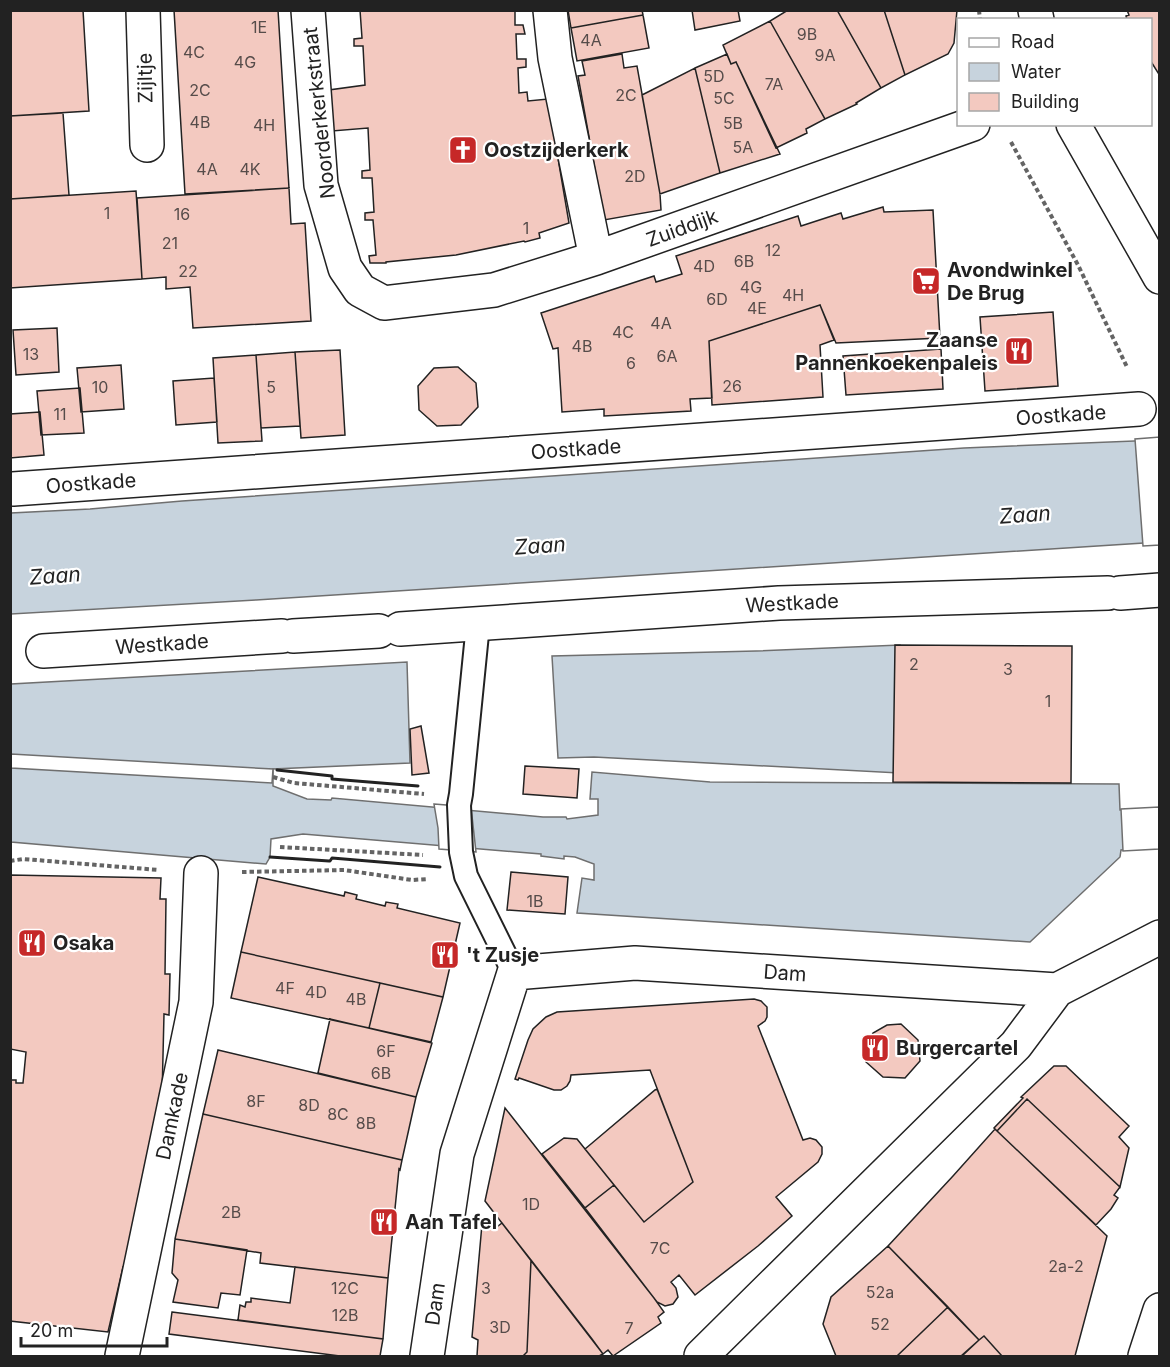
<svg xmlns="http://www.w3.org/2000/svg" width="1170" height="1367" font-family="Inter,sans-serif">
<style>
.water{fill:#c7d3dd;stroke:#6f6f6f;stroke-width:1.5}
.pier{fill:#fff;stroke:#6f6f6f;stroke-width:1.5}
.building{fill:#f3c9c0;stroke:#222;stroke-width:1.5}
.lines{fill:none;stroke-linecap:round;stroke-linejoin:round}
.lane-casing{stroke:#222;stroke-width:26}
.street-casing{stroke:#222;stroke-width:36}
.path{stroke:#646464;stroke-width:4;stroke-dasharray:4.5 3;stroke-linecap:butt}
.lane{stroke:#fff;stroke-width:22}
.street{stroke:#fff;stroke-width:33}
.wall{stroke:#222;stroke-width:3}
.labels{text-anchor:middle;stroke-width:4.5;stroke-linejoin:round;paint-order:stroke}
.number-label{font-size:16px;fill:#564c4a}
.street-label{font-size:20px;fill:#222;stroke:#fff}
.poi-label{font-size:20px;font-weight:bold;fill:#222;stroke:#fff;text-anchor:start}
.water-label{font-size:21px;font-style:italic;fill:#222;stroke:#fff}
</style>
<rect width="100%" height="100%" fill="#fff"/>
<!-- water -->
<path class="water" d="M1159,440V542L256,600L11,614V513L90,509L182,501L964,448Z
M900,645L899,773L594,757L558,758L552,656L756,651Z
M407,662L410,763L273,769V786L307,799L331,800L332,798L543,817H566L567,819L598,815V799H590L592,772L710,782L1119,784L1120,810L1160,808L1159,848L1121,850L1120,857L1030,942L577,913L582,878L594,880V864L575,857L564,856V859L541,856V854L303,834L271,839L270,857L266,864L11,842V684Z"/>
<!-- pier -->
<path class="pier" d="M1160,437V545L1143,546L1135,439Z
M11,754L273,769L272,783L11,768Z
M434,804L471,807L476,852L439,849L438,828Z
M1159,807V849L1123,851L1121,809Z"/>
<!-- building -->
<path class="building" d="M10,10H83L89,111L10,116Z
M174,10H278L289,188L185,194Z
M360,10H515V25H523L525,34H516L517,59H526V67L518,68L519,93L527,92L528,101L548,99L569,223L539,233L540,238L525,242L524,241L456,255L386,262V263H370L369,256L376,255L373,220H365V213L374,212L372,178H362V171L370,170L368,128L332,131L329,90L365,85L363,46H354V39L362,38Z
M568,10H642L643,15L571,28Z
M692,10H738L740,21L695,30Z
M788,10H837L881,88L856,103L857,104L825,119L770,21Z
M837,10H884L905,75L881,88Z
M884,10H957L954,43L948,54L905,75Z
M1127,10H1160V76L1150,60V20H1127L1126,16L1129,15Z
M643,15L649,48L577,61L571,28Z
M770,21L825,119L806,129L807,133L776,148L736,62L731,64L723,45Z
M622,54L624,68L637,66L660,194L661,210L604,220L578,76L585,75L582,61Z
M727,54L731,64L736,62L780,154L720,173L695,68Z
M695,68L720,173L660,194L642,95Z
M63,113L69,195L10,199V116Z
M289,188L291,224L305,223L311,321L193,328L190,287L166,289V277L142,279L137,198Z
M136,191L142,279L10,288V199Z
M883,207L884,212L933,210L940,338L836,343L820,305L709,341L712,398L690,399L691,411L604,416V409L562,412L558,348L553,349L541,313L654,276L656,282L682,274L676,256L798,216L801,226L841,213L843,219Z
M820,305L834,340L820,345L823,397L712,405L709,341Z
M1053,312L1058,386L985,391L980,317Z
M57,328L59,372L16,375L13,330Z
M941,349L943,389L846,395L843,356Z
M340,350L345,435L301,438L295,352Z
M295,352L300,426L261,428L256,355Z
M256,355L262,441L218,443L213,358Z
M121,365L124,409L81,412L77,368Z
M455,367H458L476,383L478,407L461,425L437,426L419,410L418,386L434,368Z
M214,378L217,422L176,425L173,381Z
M80,388L84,433L41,435L37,391Z
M40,412L44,455L10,458V414Z
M895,645L1072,646L1071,783L893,782Z
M421,726L429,773L412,775L410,729Z
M525,766L579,769L577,798L523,794Z
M511,872L568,877L565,914L507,910Z
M10,875L161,878L160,899H166L165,974H170L169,1015L164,1014L162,1097L132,1228L138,1229L128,1268L123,1267L108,1332L10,1321V1080H16V1083H23L26,1052L10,1049Z
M258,877L344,896L345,892L357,895L356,899L385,906L386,902L398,904L397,908L460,923L443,997L241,952Z
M241,952L380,983L369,1028L231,998Z
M380,983L443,997L431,1042L369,1028Z
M754,999L761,1001L767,1007V1017L765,1021L758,1026L803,1140L810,1138L816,1140L822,1147V1154L818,1162L776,1197L792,1216L758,1246L695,1295L679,1275L671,1282L676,1288L678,1297L673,1304L665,1306L657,1302L585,1208L614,1185L644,1222L693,1182L650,1070L571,1075L570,1081L567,1086L561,1090H554L519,1078L518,1080L515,1079L528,1040L533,1029L546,1017L557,1012Z
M330,1019L432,1043L416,1097L318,1073Z
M901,1024L918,1040L920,1061L905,1078L883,1077L866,1062V1047L873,1033L887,1025Z
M218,1050L416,1097L402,1160L203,1114Z
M1054,1066H1066L1129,1126L1119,1137L1129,1148L1120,1187L1027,1099L997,1131L994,1128L1023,1098L1021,1097Z
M657,1089L693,1182L644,1222L585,1149L655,1090Z
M1027,1099L1120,1187L1114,1195L1118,1198L1111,1209L1096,1225L997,1131Z
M505,1108L654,1298L664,1312L658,1317L661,1323L613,1356L608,1350L603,1354L485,1201Z
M203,1114L402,1160L400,1170L399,1169L388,1278L260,1263L261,1253L175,1239Z
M995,1129L1107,1236L1075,1356H1002L984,1336L979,1340L888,1246L953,1176Z
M564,1138L577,1139L614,1185L585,1208L542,1154Z
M502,1223L531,1260L527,1352L523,1356H477L478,1340L472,1337L482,1224L498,1226Z
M175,1239L247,1250L240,1295L221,1293L218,1308L173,1302L178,1280L172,1273Z
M888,1246L948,1307L897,1356H836L823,1324L831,1297Z
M531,1260L592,1339L603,1354L599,1356H523L527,1352Z
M295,1267L388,1278L383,1339L238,1320L240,1305L245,1307L246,1302H251V1298L290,1303Z
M948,1307L979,1340L961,1356H897Z
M172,1312L383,1339L380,1356H340L169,1334Z
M984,1336L1002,1356H962L979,1340Z"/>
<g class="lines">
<!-- lane casing -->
<g class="lane-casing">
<path id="lane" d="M478,624L461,794L459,805L461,852L466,876L514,973"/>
</g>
<!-- street casing -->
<g class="street-casing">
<path id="street" d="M143,10L147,145
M308,10L321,185L345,268L360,290L384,303L494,290L596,258L973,124
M550,10L555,58L596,258
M1035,10L1037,20
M1073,124L1160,277
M13,489L1139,409
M1120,593L1160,590
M400,629L779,603L1108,593
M293,636L379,631
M43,651L282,636
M122,1356L196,1002L201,873
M427,1356L457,1154L514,973L635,963L1057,990
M701,1356L1016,1045L1057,990L1160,937
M1145,1356L1160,1310"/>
</g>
<!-- path -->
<path class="path" d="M979,10L980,20
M1011,142L1078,265L1127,367
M273,777L294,783L424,794
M280,847L423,855
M10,861L23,859L159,870
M242,872L344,870L412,880L428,879"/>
<!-- lane -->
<use href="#lane" class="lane"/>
<!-- street -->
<use href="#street" class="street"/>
<!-- wall -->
<path class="wall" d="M277,770L332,776V779L418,786
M270,857L329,861H330L332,858L440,867"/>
</g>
<!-- icons -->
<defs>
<g id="church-square" transform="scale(1.5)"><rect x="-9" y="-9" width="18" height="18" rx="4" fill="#c62828" stroke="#fff"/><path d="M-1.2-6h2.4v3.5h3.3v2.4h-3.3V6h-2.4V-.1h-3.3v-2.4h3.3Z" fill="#fff"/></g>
<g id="supermarket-square" transform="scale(1.5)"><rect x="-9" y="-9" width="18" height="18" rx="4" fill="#c62828" stroke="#fff"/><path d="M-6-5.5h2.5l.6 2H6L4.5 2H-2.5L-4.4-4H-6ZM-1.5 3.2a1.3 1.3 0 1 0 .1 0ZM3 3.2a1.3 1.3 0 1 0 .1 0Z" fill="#fff"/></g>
<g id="restaurant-square" transform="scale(1.5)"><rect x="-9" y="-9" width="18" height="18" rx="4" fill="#c62828" stroke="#fff"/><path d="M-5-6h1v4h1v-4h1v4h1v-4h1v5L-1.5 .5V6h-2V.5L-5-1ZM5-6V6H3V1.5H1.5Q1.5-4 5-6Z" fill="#fff"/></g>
</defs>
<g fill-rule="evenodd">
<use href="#church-square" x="463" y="150"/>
<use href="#supermarket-square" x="926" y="281"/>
<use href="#restaurant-square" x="1019" y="351"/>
<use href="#restaurant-square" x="32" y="943"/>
<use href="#restaurant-square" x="445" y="955"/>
<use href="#restaurant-square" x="875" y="1048"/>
<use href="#restaurant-square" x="384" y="1222"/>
</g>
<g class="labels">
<!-- number labels -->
<g class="number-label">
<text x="259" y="33">1E</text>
<text x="807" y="40">9B</text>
<text x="591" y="46">4A</text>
<text x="194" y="58">4C</text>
<text x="825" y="61">9A</text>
<text x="245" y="68">4G</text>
<text x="714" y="82">5D</text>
<text x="774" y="90">7A</text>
<text x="200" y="96">2C</text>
<text x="626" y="101">2C</text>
<text x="724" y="104">5C</text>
<text x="200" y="128">4B</text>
<text x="733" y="129">5B</text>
<text x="264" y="131">4H</text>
<text x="743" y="153">5A</text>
<text x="207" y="175">4A</text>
<text x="250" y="175">4K</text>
<text x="635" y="182">2D</text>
<text x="107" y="219">1</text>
<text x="182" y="220">16</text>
<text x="526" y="234">1</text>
<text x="170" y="249">21</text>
<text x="773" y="256">12</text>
<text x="744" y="267">6B</text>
<text x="704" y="272">4D</text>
<text x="188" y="277">22</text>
<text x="751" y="293">4G</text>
<text x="793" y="301">4H</text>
<text x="717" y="305">6D</text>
<text x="757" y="314">4E</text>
<text x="661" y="329">4A</text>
<text x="623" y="338">4C</text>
<text x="582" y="352">4B</text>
<text x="31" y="360">13</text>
<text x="667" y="362">6A</text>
<text x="631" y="369">6</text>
<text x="732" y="392">26</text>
<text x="100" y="393">10</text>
<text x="271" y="393">5</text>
<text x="60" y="420">11</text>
<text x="914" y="670">2</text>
<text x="1008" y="675">3</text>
<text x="1048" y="707">1</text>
<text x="535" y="907">1B</text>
<text x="285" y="994">4F</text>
<text x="316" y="998">4D</text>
<text x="356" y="1005">4B</text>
<text x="386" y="1057">6F</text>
<text x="381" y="1079">6B</text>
<text x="256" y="1107">8F</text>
<text x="309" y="1111">8D</text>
<text x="338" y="1120">8C</text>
<text x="366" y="1129">8B</text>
<text x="531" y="1210">1D</text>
<text x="231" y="1218">2B</text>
<text x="660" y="1254">7C</text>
<text x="1066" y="1272">2a-2</text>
<text x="345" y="1294">12C</text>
<text x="486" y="1294">3</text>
<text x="880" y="1298">52a</text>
<text x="345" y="1321">12B</text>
<text x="880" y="1330">52</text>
<text x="500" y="1333">3D</text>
<text x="629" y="1334">7</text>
</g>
<!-- street labels -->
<g class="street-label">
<text transform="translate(145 78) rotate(-91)" y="7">Zijltje</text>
<text transform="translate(319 113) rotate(-96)" y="7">Noorderkerkstraat</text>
<text transform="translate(682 228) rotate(-20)" y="7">Zuiddijk</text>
<text transform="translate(1061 415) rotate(-4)" y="7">Oostkade</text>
<text transform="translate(576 449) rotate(-4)" y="7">Oostkade</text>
<text transform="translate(91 483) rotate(-4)" y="7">Oostkade</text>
<text transform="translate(792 603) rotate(-3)" y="7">Westkade</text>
<text transform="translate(162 644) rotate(-4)" y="7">Westkade</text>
<text transform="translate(785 973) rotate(4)" y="7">Dam</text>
<text transform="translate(172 1116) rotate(-78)" y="7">Damkade</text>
<text transform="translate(435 1304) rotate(-82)" y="7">Dam</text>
</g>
<!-- poi labels -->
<g class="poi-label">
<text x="484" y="157">Oostzijderkerk</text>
<text x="947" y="277">Avondwinkel<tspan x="947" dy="23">De Brug</tspan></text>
<text x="998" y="347" text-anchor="end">Zaanse<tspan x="998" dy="23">Pannenkoekenpaleis</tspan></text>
<text x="53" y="950">Osaka</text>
<text x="466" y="962">'t Zusje</text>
<text x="896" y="1055">Burgercartel</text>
<text x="405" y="1229">Aan Tafel</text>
</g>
<!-- water labels -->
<g class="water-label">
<text transform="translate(1025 515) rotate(-4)" y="7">Zaan</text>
<text transform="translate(540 546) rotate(-4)" y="7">Zaan</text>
<text transform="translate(55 576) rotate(-4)" y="7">Zaan</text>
</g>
</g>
<!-- border -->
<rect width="1170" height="1367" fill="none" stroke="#222222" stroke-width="24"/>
<!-- legend -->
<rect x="957" y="18" width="195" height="108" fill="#ffffff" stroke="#a7a7a7" stroke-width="1.5"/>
<rect x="969" y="38" width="30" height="9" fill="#ffffff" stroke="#a7a7a7" stroke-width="1.5"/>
<text x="1011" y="48" font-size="18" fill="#222222">Road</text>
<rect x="969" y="63" width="30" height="18" fill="#c7d3dd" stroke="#a7a7a7" stroke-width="1.5"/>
<text x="1011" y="78" font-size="18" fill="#222222">Water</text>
<rect x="969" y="93" width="30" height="18" fill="#f3c9c0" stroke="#a7a7a7" stroke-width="1.5"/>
<text x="1011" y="108" font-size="18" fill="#222222">Building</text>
<!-- scale -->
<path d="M21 1337v9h146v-9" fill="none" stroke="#222222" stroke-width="3"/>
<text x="30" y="1337" font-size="18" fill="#222222" stroke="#ffffff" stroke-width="4.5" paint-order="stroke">20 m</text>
</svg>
